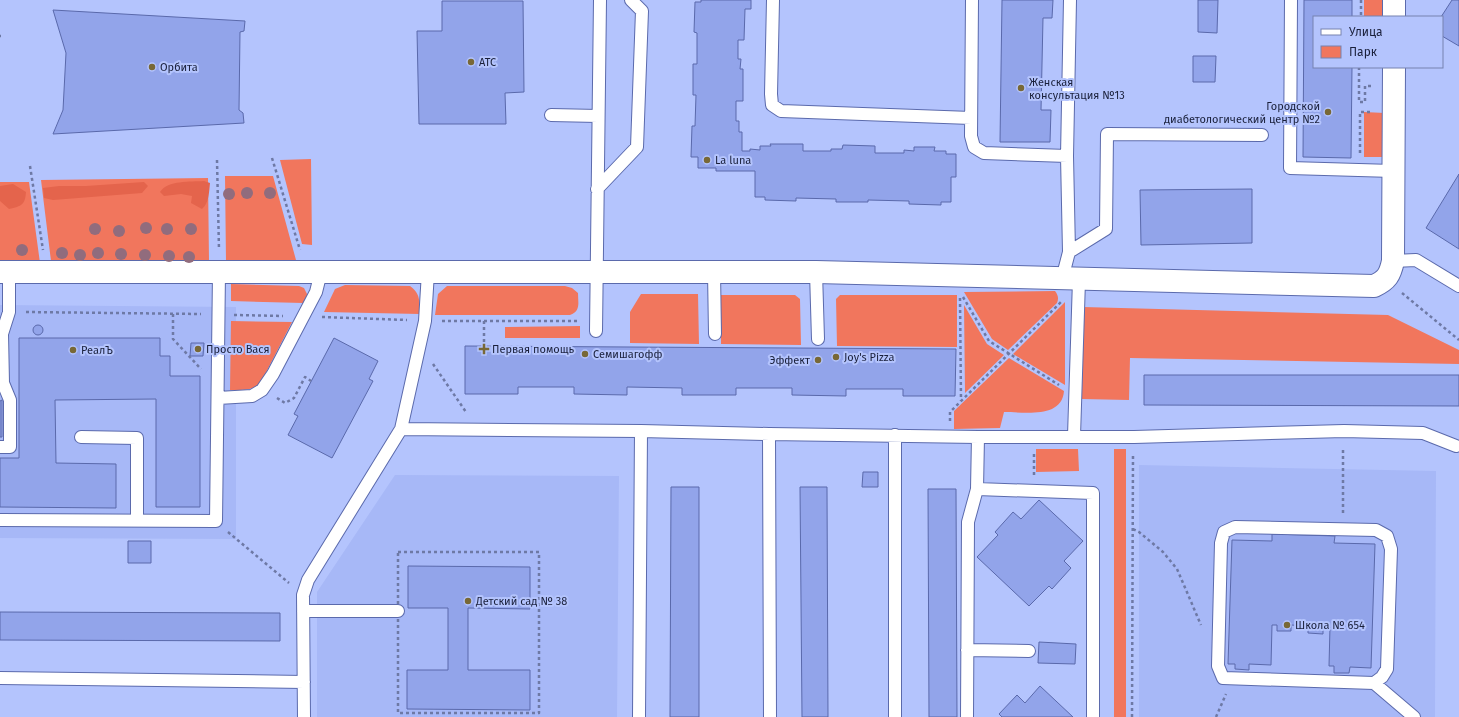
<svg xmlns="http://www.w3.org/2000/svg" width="1459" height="717" font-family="'Fira Sans',sans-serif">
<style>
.built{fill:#a7b8f7}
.green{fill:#f1765d}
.forest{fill:#e4644c}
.building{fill:#92a4ea;stroke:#5a69ab}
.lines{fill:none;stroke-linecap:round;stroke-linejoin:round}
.service-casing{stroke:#5b6aac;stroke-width:14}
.minor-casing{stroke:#5b6aac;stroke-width:24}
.path{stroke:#6e79a5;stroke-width:2.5;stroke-dasharray:3 3;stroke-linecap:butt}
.service{stroke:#fff;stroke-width:12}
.minor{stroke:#fff;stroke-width:22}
.tree{fill:#916c7d}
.poi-dot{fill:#786836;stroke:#b4c4fd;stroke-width:1.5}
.labels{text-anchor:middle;stroke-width:4;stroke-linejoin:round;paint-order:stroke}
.poi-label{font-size:11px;fill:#1a203b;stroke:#b4c4fd;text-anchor:start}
</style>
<rect width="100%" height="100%" fill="#b4c4fd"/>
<!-- built -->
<path class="built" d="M0,305L236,307V539L0,538Z
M1139,465L1436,471L1435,717H1139Z
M395,475L619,476L617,717H317V592Z"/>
<!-- green -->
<path class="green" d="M1364,0H1385V17H1364Z
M1364,112L1385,113L1384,157H1364Z
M311,159L312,245L302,244L280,160Z
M225,176H273L296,260H226Z
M208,178L209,261H51L41,180Z
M0,182H29L40,263H0Z
M231,284L299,286L304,288L308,296L307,301L303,303L231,301Z
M345,285L410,286C421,294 419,301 420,314L324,312L335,289Z
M447,286H565L572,288L578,293C578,303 581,311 570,315H435L438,294Z
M1055,291C1058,295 1059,298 1057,303L1008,350L992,339L964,292Z
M641,294H698L699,344L630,343V312Z
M721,295H795L800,299L801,345L721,344Z
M840,295H957V347L837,346L836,299Z
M1065,302V385L1013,354Z
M964,305L987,344L1004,355L965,393Z
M1083,307L1388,315L1459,350V364L1130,358L1129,400L1082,399Z
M231,321L292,322L260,384C251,391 242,390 230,390Z
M580,326V338H505V327Z
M1009,358L1064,391C1062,419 1024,412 1004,412L1000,428L954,429V411Z
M1036,449H1078L1079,471L1036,472Z
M1114,449H1126V717H1114Z"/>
<!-- forest -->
<path class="forest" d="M204,181L210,183C209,192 209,203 202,209L191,203L192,196L181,194L164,196L160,192C168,180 190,182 204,181Z
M144,182L148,186L142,193L53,200L44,198L43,188L59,186H86Z
M13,184L26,192C25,205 22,206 9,209L0,201V186Z"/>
<!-- building -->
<path class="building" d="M701,0H751V9H745L744,40H738V59H741L740,69H743V101H736V121H739V132H742V151H750V149L760,150V146H771L770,144H803V151H831V149H842L843,145L875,146V153H904V150L914,151V147H935L934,151H946V154H956V177H951V202H941V205L909,204V201L868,200V202H836V199L796,198V201L765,200V197H755V171H716V168H698V157H691L692,126H695L696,95H693V64H697V33L694,32L695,2H701Z
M1002,0H1053L1052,18H1043L1041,110H1051L1050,142H1000Z
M1198,0H1218L1217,33L1198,32Z
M1304,0H1352V17H1314V67H1352L1351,158L1303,157Z
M1452,0H1459V46L1442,36L1441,17Z
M442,1H523L524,92L505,93L506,124H419L417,31H442Z
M53,10L245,21L244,31L240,32L239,110L243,113L244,123L53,134L63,110L66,53Z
M1193,56H1216L1215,82H1193Z
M1459,174V249L1426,228Z
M1252,189V243L1141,245L1140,190Z
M33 330a5 5 0 1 1 10 0a5 5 0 1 1-10 0Z
M19,338H160V356H170V376H200V507H156V399L55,400L56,463L116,464V508L0,507V458H19Z
M334,338L378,361L369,379L373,381L332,458L288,435L298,416L294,414Z
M191,343H204L203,356H190Z
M465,346L956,349L955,396H903V389H846V396L792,395V388H736V395H682V388L627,387V395L574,394V387H518V394H465Z
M1144,375H1459V406L1144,405Z
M2,400V437H0V401Z
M863,472H878V487H862Z
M671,487H699V717H670Z
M800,487H827L828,717H802Z
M928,489H956L957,717H929Z
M1039,500L1083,541L1064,561L1071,568L1052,589L1049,586L1029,606L977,557L998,535L995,532L1013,512L1021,519Z
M1272,534L1335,536L1334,543L1375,544L1371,668L1350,667L1349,673H1334V666H1329L1330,627H1323V634L1308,633V626L1291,625V631H1277V625H1272L1271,665L1249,664V670L1235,669V664H1228L1232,540L1272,541Z
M128,541H151V563H128Z
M408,566L530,567V609L468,608V670H530V710L407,709V670H448V608H408Z
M0,612L280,613V641L0,640Z
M1039,642L1076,644L1075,664L1038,663Z
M1040,686L1073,717H1002L999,714L1017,695L1025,703Z"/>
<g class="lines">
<!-- service casing -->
<g class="service-casing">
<path id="service" d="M773,0L771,94L772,105L781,111L971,118
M972,0L971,136L974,147L984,153L1067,156
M1291,0L1290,168L1393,171
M551,115L598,116
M597,189L637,147L642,11L631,0
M1069,252L1106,229L1107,134L1262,135
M1393,261L1416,260L1459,286
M428,272L425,321L401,429L641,431L769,434L978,437H1134L1344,431L1423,433L1456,446
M714,272L715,334
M816,272L818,339
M1062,279L1069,252L1067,156L1070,0
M596,331L600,0
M218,398L252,396L262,390L273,374L316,292L321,272
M769,434L770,717
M895,435V717
M1074,436L1079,280
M81,437L137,438V521
M0,447H10V400L3,383L2,334L9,312V272
M977,489L1093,493V717
M0,520L216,521L219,272
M303,611H398
M967,650L1029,651
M0,678L304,682
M1374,683L1382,677L1387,669L1391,549L1387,536L1376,530L1235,527L1224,532L1221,543L1218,666L1223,678L1374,683L1414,717
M304,717L303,595L308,580L401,429
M639,717L641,431
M967,717L968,522L977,489L978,437"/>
</g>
<!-- minor casing -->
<g class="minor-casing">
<path id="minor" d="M1394,17V0
M0,272H816L1374,286C1387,280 1390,275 1393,261L1394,67"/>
</g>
<!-- path -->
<path class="path" d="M1361,0V17
M0,36H1
M1359,67V102H1365V86H1371
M1360,153V112H1371
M272,158L300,250
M217,160L219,250
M30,166L43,250
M1402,293L1459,340
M963,297L989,341L1059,385
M960,298L961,401
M26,312L201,314
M173,314V339L201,369
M234,315L283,316
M322,317L407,320
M442,321H579
M484,321V346
M433,364L466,412
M277,398L285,403L294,398L305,377L311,381
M950,421V412L1061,302
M1034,454V475
M1343,513V448
M1133,529L1139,532L1163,552L1177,569L1201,625
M228,532L289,583
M398,552H539V713H398Z
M1132,717L1133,454
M1216,717L1226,694"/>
<!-- service -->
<use href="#service" class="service"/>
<!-- minor -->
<use href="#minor" class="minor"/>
</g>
<!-- trees -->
<g class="tree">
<circle cx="247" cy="193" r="6"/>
<circle cx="270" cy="193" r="6"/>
<circle cx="229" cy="194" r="6"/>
<circle cx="146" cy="228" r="6"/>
<circle cx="95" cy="229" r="6"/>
<circle cx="167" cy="229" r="6"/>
<circle cx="191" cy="229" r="6"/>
<circle cx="119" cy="231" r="6"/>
<circle cx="22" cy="250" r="6"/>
<circle cx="62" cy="253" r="6"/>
<circle cx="98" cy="253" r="6"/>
<circle cx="121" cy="254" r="6"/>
<circle cx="80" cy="255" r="6"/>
<circle cx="145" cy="255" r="6"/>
<circle cx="169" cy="256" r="6"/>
<circle cx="189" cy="257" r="6"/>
</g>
<!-- markers -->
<g class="poi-dot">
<circle cx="471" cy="62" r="4"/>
<circle cx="152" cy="67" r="4"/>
<circle cx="1021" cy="88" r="4"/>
<circle cx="1328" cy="112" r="4"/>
<circle cx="707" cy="160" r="4"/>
<circle cx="198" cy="349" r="4"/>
<path d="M482 343h4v4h4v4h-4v4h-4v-4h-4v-4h4z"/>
<circle cx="73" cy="350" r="4"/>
<circle cx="585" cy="354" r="4"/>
<circle cx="836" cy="357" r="4"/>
<circle cx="818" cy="360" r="4"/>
<circle cx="468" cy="601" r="4"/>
<circle cx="1287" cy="625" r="4"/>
</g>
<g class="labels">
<!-- poi labels -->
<g class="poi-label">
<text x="479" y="66">АТС</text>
<text x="160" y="71">Орбита</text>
<text x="1029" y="86">Женская<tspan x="1029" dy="13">консультация №13</tspan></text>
<text x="1320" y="110" text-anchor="end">Городской<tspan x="1320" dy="13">диабетологический центр №2</tspan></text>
<text x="715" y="164">La luna</text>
<text x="206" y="353">Просто Вася</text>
<text x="492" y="353">Первая помощь</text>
<text x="81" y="354">РеалЪ</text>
<text x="593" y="358">Семишагофф</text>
<text x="844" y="361">Joy's Pizza</text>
<text x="810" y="364" text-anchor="end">Эффект</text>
<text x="476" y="605">Детский сад № 38</text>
<text x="1295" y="629">Школа № 654</text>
</g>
</g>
<!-- legend -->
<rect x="1313" y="16" width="130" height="52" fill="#b4c4fd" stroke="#7682af"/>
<rect x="1321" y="29" width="20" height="6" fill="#ffffff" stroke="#7682af"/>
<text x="1349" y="36" font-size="12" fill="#1a203b">Улица</text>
<rect x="1321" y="46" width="20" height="12" fill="#f1765d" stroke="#7682af"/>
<text x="1349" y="56" font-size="12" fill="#1a203b">Парк</text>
</svg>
